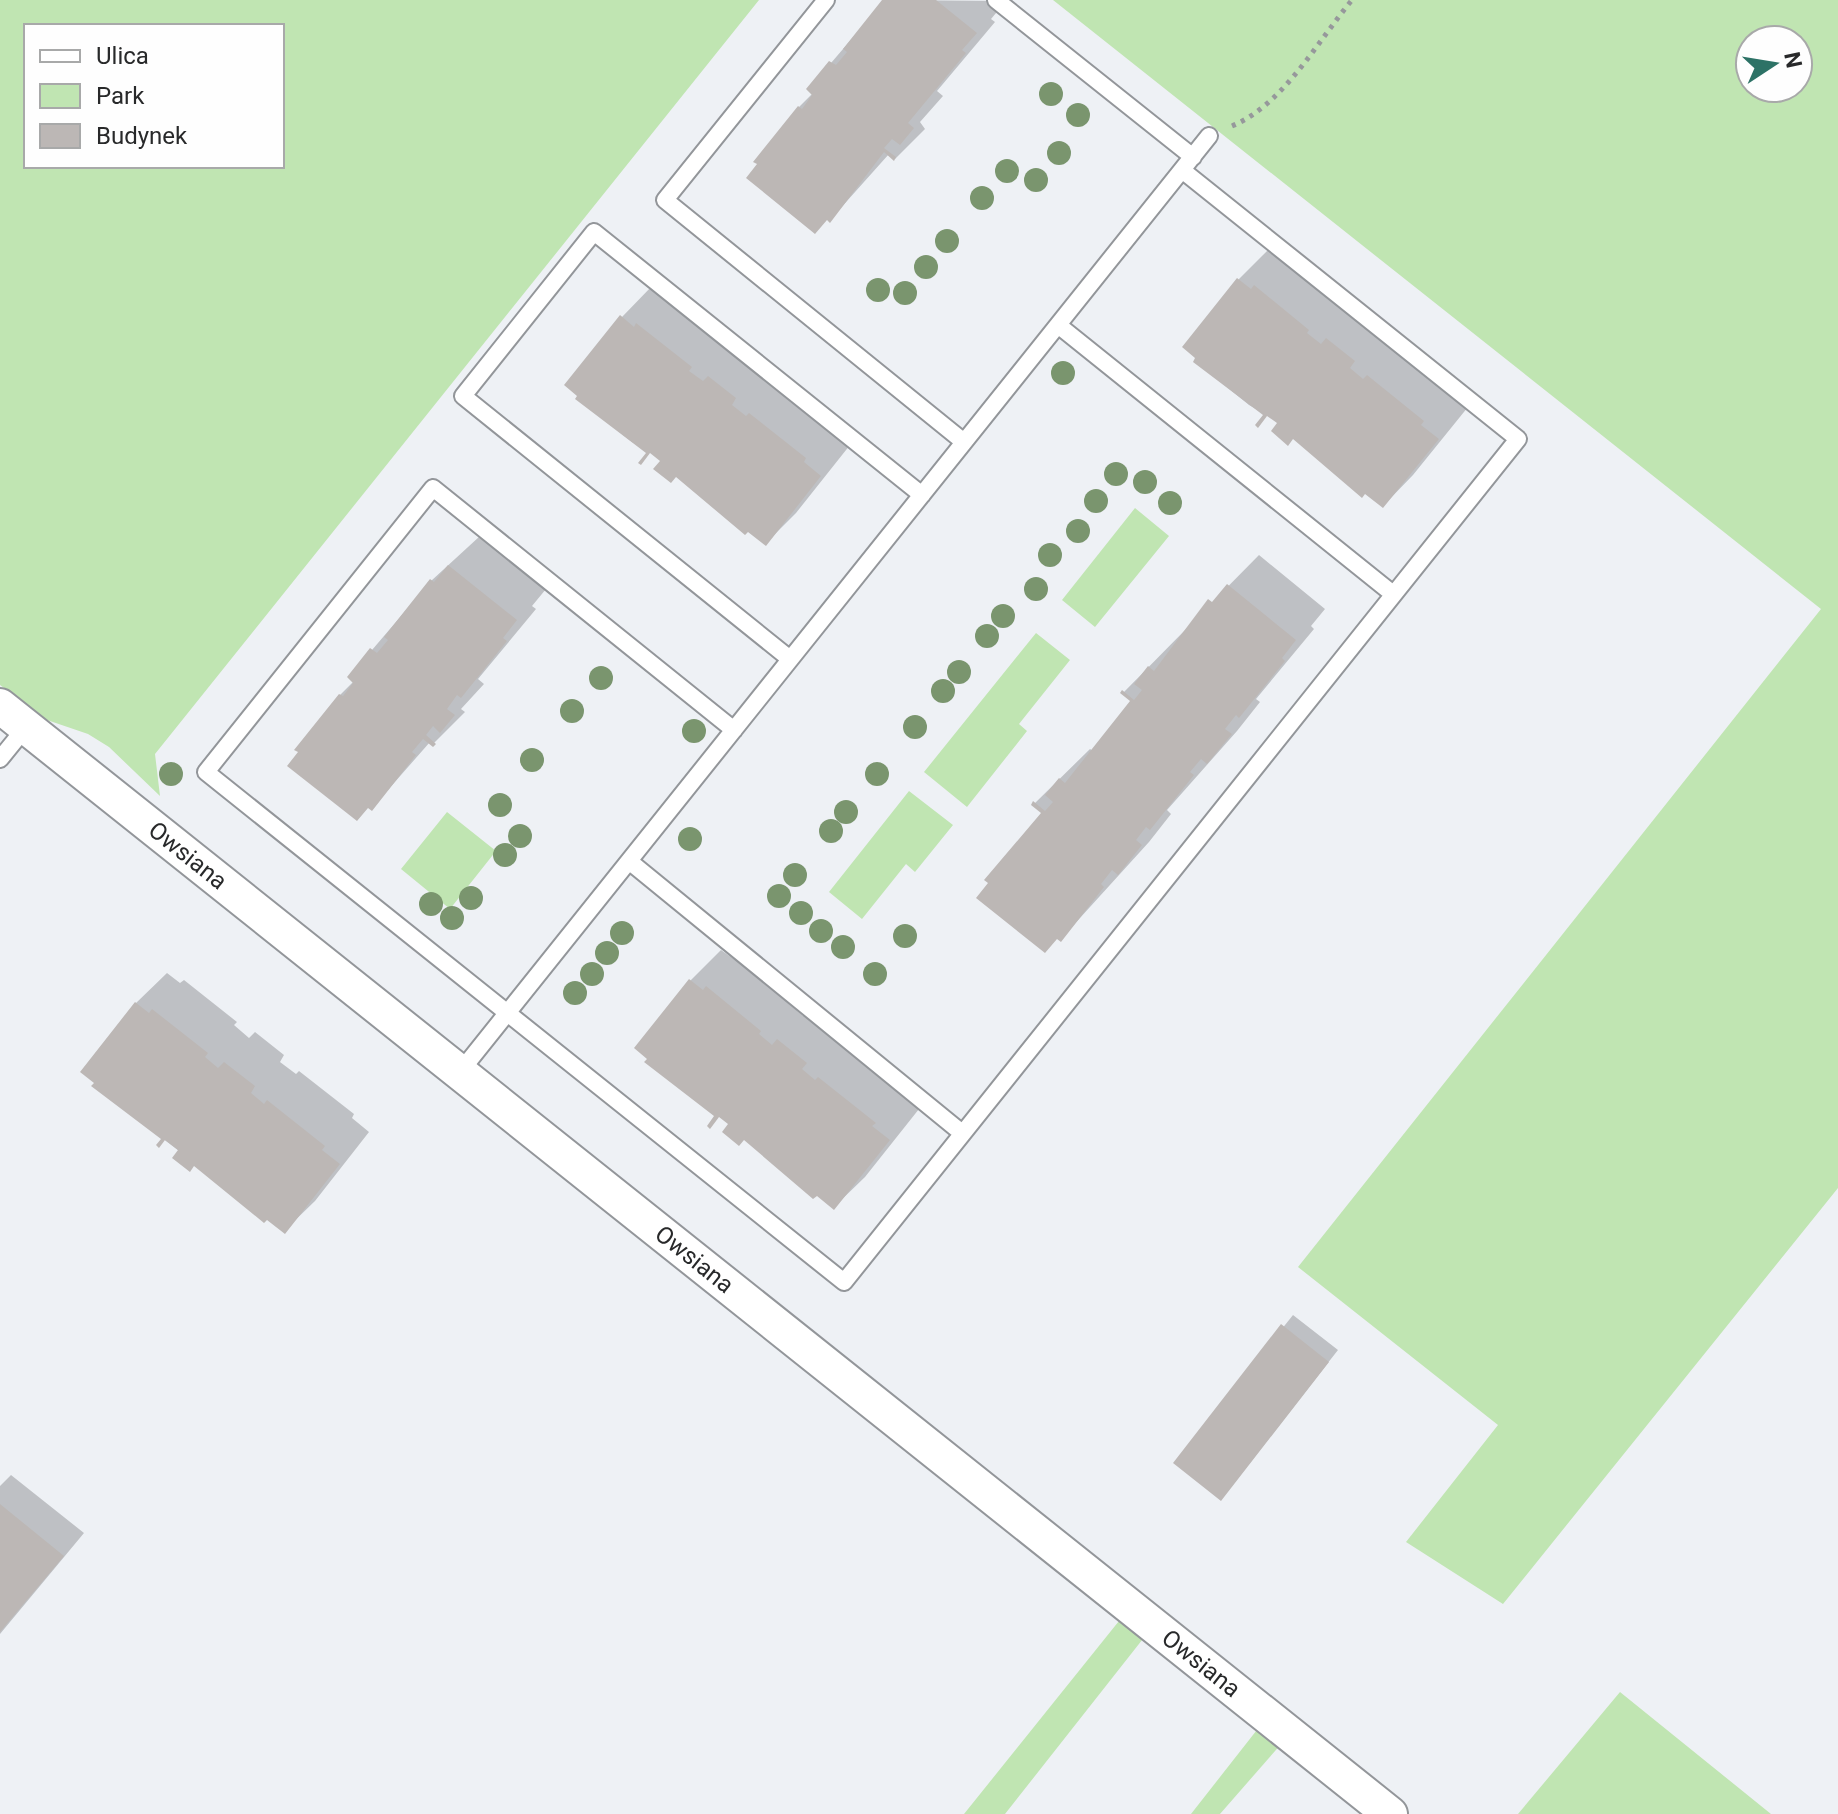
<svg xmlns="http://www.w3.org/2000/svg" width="1838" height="1814" font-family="Roboto,sans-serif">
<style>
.green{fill:#c0e5b2;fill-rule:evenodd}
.shadow{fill:#0003}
.building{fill:#bcb7b5}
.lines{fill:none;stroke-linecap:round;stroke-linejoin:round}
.lane-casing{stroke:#93969a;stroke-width:20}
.street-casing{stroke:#93969a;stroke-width:38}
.path{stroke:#96989b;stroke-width:5;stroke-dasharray:4 6;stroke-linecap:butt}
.lane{stroke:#fff;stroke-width:16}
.street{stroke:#fff;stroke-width:34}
.tree{fill:#7a956e}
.labels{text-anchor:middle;stroke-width:8;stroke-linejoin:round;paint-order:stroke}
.street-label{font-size:24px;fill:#28292a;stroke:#fefefe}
</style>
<rect width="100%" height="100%" fill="#eef1f5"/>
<!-- green -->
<path class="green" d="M0,0H759L155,754L160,796L109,747L88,734L47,720L0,685ZM26,26H282V166H26Z
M1053,0H1838V1188L1503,1604L1406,1542L1498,1425L1298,1267L1821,609ZM1750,40H1798V88H1750Z
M1135,508L1169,536L1095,627L1062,600Z
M1036,633L1070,660L1019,724L1027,731L967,807L924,772Z
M909,791L953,825L915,872L906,864L862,919L829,892Z
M447,812L496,851L450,909L401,869Z
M1123,1616L1146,1635L1005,1814H964Z
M1620,1692L1771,1814H1518Z
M1260,1726L1282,1743L1220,1814H1191Z"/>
<!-- shadow -->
<path class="shadow" d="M885,0L1006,1L991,19L995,22L937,91L943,96L920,122L925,129L895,159L889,154L830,220L799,107L813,93L831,63Z
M1269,249L1468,407L1413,475L1383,506L1280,423L1249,405L1196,362L1198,358L1185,347L1239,279Z
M652,286L850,445L796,513L766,543L663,460L632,442L578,399L622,317Z
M480,536L546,589L532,606L536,609L478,679L484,684L461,709L465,712L433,744L430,742L372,808L340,695L354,681L372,650L431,581Z
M1259,555L1325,609L1311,626L1314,629L1256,699L1260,702L1237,731L1167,810L1171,814L1149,842L1060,940L1044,812L1034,804L1090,749L1093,751L1133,701L1123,693Z
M721,950L735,960L738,957L790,999L788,1003L803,1016L809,1010L836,1031L831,1038L847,1051L850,1048L904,1091L901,1095L919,1109L865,1177L834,1207L636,1048L691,980Z
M167,973L180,983L184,980L237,1022L234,1025L249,1038L255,1032L284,1055L280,1062L296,1074L299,1071L354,1114L352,1118L369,1132L315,1201L284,1231L94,1086L136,1003Z
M1293,1315L1338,1350L1231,1487L1175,1463Z
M11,1475L84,1533L0,1634V1486Z"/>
<!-- building -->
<path class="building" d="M882,0H936L977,33L962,50L966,53L908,123L914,128L900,145L892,139L884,148L896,157L894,161L884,152L830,223L827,220L815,234L746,178L757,164L753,162L798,106L802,109L812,95L806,89L829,61L836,65L847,52L843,49Z
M1237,278L1251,289L1254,285L1309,330L1307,333L1321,344L1326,338L1355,361L1350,368L1363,379L1367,375L1424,421L1421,425L1439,439L1383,508L1365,494L1362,498L1293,439L1288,446L1271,431L1277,423L1267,416L1258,428L1255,425L1263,415L1193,362L1195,358L1182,347Z
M620,315L634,327L636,323L692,367L689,371L703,381L708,376L736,398L732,405L746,416L749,413L806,458L804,462L821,476L766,546L748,532L745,535L676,477L671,483L653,469L660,461L650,453L641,465L638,463L646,453L575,399L577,396L564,385Z
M448,565L517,620L503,638L507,641L461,698L457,695L447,709L455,715L440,733L433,726L426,735L436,744L433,747L423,739L412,752L416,755L372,811L368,808L357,821L287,766L298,752L294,750L339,694L343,696L353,683L347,677L370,648L377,653L388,640L384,637L430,579L434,582Z
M1227,584L1296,640L1282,658L1285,661L1239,718L1236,715L1225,729L1232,734L1207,764L1201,759L1190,772L1194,775L1150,830L1146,827L1136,840L1142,845L1118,875L1112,870L1101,884L1104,887L1061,942L1057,939L1045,953L976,898L988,883L984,880L1041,813L1031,805L1033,801L1045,811L1053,802L1045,795L1059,778L1065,783L1130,701L1120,693L1122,690L1134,700L1142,690L1134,684L1148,666L1154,671L1208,599L1212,602Z
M689,979L703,990L706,986L761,1031L759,1034L772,1045L777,1039L807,1063L802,1069L815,1080L818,1077L876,1123L872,1126L890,1140L834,1210L817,1196L813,1199L744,1140L739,1146L722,1132L728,1124L719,1117L710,1129L707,1126L714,1116L644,1062L647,1059L634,1048Z
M135,1002L149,1013L152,1009L208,1053L205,1057L218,1068L224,1062L255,1086L251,1093L264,1104L267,1100L325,1146L322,1150L340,1164L285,1234L267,1220L264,1223L194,1166L190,1172L172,1158L178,1150L165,1140L159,1148L156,1145L161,1139L91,1086L94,1083L80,1072Z
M1281,1324L1329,1362L1221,1501L1173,1463Z
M0,1504L64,1556L0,1632Z"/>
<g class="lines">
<!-- lane casing -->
<g class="lane-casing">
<path id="lane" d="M826,0L665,200L964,442
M996,0L1193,157
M1058,325L1393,594
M790,659L463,396L594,232L922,495
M734,730L433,488L206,772L844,1282L1518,439L1182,170
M0,759L26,727
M629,861L962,1133
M460,1072L1209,136"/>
</g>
<!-- street casing -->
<g class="street-casing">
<g id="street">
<path id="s1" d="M0,706L1390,1814"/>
</g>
</g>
<!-- path -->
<path class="path" d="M1232,126C1284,104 1317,42 1352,0"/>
<!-- lane -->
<use href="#lane" class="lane"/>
<!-- street -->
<use href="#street" class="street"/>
</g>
<!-- trees -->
<g class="tree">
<circle cx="1051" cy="94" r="12"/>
<circle cx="1078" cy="115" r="12"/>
<circle cx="1059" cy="153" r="12"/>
<circle cx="1007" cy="171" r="12"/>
<circle cx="1036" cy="180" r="12"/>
<circle cx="982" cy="198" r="12"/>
<circle cx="947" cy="241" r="12"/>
<circle cx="926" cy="267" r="12"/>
<circle cx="878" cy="290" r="12"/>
<circle cx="905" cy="293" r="12"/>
<circle cx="1063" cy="373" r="12"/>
<circle cx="1116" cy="474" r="12"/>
<circle cx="1145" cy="482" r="12"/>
<circle cx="1096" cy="501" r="12"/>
<circle cx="1170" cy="503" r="12"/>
<circle cx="1078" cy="531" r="12"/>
<circle cx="1050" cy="555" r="12"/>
<circle cx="1036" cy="589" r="12"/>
<circle cx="1003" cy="616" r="12"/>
<circle cx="987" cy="636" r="12"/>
<circle cx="959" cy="672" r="12"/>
<circle cx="601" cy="678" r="12"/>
<circle cx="943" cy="691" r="12"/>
<circle cx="572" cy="711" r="12"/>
<circle cx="915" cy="727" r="12"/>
<circle cx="694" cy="731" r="12"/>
<circle cx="532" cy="760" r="12"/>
<circle cx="171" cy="774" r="12"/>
<circle cx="877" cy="774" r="12"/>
<circle cx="500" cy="805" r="12"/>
<circle cx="846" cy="812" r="12"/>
<circle cx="831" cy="831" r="12"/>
<circle cx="520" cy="836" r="12"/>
<circle cx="690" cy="839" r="12"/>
<circle cx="505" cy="855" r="12"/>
<circle cx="795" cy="875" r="12"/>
<circle cx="779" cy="896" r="12"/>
<circle cx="471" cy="898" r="12"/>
<circle cx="431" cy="904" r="12"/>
<circle cx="801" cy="913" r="12"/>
<circle cx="452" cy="918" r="12"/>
<circle cx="821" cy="931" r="12"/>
<circle cx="622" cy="933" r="12"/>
<circle cx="905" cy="936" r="12"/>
<circle cx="843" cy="947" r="12"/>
<circle cx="607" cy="953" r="12"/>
<circle cx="592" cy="974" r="12"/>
<circle cx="875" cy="974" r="12"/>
<circle cx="575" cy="993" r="12"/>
</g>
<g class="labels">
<!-- street labels -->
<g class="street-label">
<text dy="8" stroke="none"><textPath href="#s1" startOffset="240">Owsiana</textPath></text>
<text dy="8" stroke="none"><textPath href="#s1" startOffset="888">Owsiana</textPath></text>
<text dy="8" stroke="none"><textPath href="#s1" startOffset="1536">Owsiana</textPath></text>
</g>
</g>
<!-- legend -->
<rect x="24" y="24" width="260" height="144" fill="#fefefe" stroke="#a8a9a9" stroke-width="2"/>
<rect x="40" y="50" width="40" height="12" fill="#ffffff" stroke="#a8a9a9" stroke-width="2"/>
<text x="96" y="64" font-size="24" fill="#28292a">Ulica</text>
<rect x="40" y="84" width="40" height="24" fill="#c0e5b2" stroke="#a8a9a9" stroke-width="2"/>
<text x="96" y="104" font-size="24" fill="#28292a">Park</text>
<rect x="40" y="124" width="40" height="24" fill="#bcb7b5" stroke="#a8a9a9" stroke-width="2"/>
<text x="96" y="144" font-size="24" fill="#28292a">Budynek</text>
<!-- north arrow -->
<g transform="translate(1774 64) rotate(78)"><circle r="38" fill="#fefefe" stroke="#a8a9a9" stroke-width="2"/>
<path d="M0-6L14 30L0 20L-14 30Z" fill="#2d7266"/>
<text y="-12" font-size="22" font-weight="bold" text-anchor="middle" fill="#28292a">N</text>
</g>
</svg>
